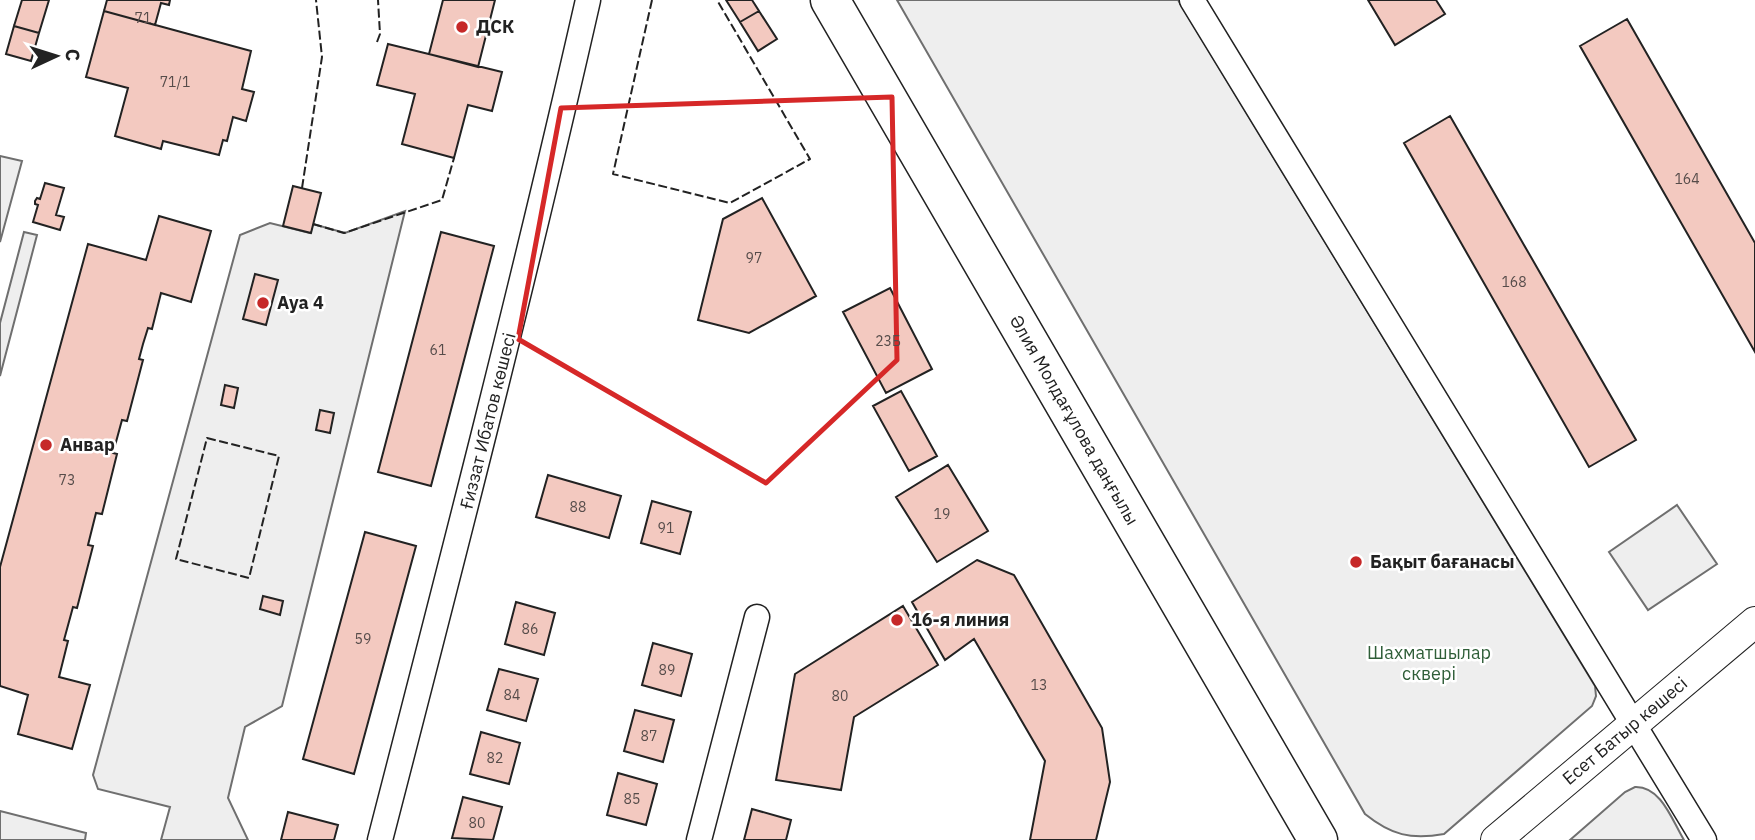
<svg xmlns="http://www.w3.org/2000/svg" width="1755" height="840" font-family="'IBM Plex Sans',sans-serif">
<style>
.green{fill:#eee;stroke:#6f6f6f;stroke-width:2}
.building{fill:#f3c9c0;stroke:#222;stroke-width:2}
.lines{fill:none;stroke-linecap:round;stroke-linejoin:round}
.minor-casing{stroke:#222;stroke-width:27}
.tertiary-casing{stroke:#222;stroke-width:32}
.primary-casing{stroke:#222;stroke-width:41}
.minor{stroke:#fff;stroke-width:24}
.tertiary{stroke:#fff;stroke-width:30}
.primary{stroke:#fff;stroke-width:38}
.fence{stroke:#222;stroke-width:2;stroke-dasharray:9 3.5;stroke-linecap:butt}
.marked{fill:none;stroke:#d62828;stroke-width:5;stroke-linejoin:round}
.poi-dot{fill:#c62828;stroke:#fff;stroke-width:2.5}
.labels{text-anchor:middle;stroke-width:5;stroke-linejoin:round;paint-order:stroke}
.number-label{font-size:14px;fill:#564c4a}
.poi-label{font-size:18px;font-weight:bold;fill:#222;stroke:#fff;text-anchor:start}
.street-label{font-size:18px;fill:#222;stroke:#fff}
.park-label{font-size:18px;fill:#2f5e38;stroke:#fff}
</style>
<rect width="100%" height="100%" fill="#fff"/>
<!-- green -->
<path class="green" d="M897,0H1178L1595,686L1596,696L1592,706L1444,834C1411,840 1391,835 1365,814Z
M0,156L22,161L0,242Z
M405,211L282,706L245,727L228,798L248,840H161L170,807L98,789L93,775L240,235L270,223L310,233L313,224L345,233Z
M24,232L37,235L0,376V323Z
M1677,505L1717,564L1648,610L1609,552Z
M1635,787C1661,786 1672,820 1684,840H1570L1625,792Z
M0,811L86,833L85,840H0Z"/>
<!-- building -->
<path class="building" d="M22,0H49L39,33L14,26Z
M107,0H170L169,5L161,3L155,25L104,11Z
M443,0H495L478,67L429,54Z
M726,0H752L759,11L740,22Z
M1368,0H1436L1445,14L1395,45Z
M104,11L251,51L242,89L254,92L246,121L233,117L227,141L223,140L219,155L163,141L161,149L115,136L128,88L86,77Z
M759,11L777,39L758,51L740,22Z
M1627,19L1755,243V352L1580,46Z
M14,26L39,33L31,61L6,54Z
M388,44L502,72L492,111L468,105L454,158L402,144L415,94L377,85Z
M1450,116L1636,440L1589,467L1404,143Z
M45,183L64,188L56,215L64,217L60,230L33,222L38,205L35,204V201L37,198L40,199Z
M293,186L321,193L311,233L283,226Z
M762,198L816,296L749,333L698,320L723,219Z
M159,216L211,231L191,302L161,293L152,329L148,328L143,344L139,359L143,360L127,421L122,420L113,453L117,454L102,514L96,513L88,545L93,546L77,608L73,607L64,640L68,641L59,677L90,685L72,749L18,734L28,695L0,686V567L88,244L146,260Z
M441,232L494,246L431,486L378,472Z
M255,274L278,280L266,325L243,319Z
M890,288L932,369L886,393L843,312Z
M225,385L238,388L234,408L221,405Z
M901,391L937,456L909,471L873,406Z
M320,410L334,413L330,433L316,430Z
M948,465L988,531L937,562L896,497Z
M548,475L621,496L609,538L536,517Z
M652,501L691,512L680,554L641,543Z
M365,532L416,546L354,774L303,759Z
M977,560L1014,575L1102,728L1110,782L1096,840H1030L1045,761L974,639L945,660L912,602Z
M263,596L283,601L280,615L260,609Z
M516,602L555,613L544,655L505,644Z
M903,606L938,665L854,717L841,790L776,780L795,674Z
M653,643L692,654L681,696L642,685Z
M499,669L538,679L526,721L487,710Z
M635,710L674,720L663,762L624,751Z
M481,732L520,743L509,784L470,774Z
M618,773L657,784L646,825L607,815Z
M463,797L502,807L493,840L452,838Z
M752,809L791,820L786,840H744Z
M288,812L338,825L334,840H281Z"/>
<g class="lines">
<!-- minor casing -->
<g class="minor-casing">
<path id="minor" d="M1192,0L1704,840
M380,840C452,561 524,282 588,0
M699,840L757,617"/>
</g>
<!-- tertiary casing -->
<g class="tertiary-casing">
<path id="tertiary" d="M1496,840L1755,622"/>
</g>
<!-- primary casing -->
<g class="primary-casing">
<path id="primary" d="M830,0L1318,840"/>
</g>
<!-- minor -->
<use href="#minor" class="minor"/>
<!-- tertiary -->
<use href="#tertiary" class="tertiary"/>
<!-- primary -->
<use href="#primary" class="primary"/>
<!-- fence -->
<path class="fence" d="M652,0L613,174L730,203L810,159L717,0
M377,42L380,34L378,0
M302,188L322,57L316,0
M313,224L344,233L442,200L454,158
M207,438L279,456L249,578L176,559Z"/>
</g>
<!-- marked area -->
<path class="marked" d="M892,97L897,360L766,483L518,339L561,108Z"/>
<!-- markers -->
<g class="poi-dot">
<circle cx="462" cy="27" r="7"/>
<circle cx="263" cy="303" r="7"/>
<circle cx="46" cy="445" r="7"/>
<circle cx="1356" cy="562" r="7"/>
<circle cx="897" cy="620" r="7"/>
</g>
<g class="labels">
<!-- number labels -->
<g class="number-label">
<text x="143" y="23">71</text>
<text x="175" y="87">71/1</text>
<text x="1687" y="184">164</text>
<text x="754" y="263">97</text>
<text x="1514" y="287">168</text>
<text x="888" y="346">23Б</text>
<text x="438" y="355">61</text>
<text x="67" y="485">73</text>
<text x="578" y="512">88</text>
<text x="942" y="519">19</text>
<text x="666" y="533">91</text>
<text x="530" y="634">86</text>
<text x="363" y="644">59</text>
<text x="667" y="675">89</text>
<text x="1039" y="690">13</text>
<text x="512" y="700">84</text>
<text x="840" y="701">80</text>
<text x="649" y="741">87</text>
<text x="495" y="763">82</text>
<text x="632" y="804">85</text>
<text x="477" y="828">80</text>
</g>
<!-- poi labels -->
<g class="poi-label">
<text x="476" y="33">ДСК</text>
<text x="277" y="309">Aya 4</text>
<text x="60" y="451">Анвар</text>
<text x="1370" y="568">Бақыт бағанасы</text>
<text x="911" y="626">16-я линия</text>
</g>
<!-- street labels -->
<g class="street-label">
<text transform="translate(1074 420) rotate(60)" y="6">Әлия Молдағұлова даңғылы</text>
<text transform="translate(488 421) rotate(-76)" y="6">Ғиззат Ибатов көшесі</text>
<text transform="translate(1625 731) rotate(-40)" y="6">Есет Батыр көшесі</text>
</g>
<!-- park labels -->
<g class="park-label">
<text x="1429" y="659">Шахматшылар<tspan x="1429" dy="21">сквері</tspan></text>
</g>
</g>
<!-- north arrow -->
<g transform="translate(56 56) rotate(86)" stroke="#ffffff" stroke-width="5" paint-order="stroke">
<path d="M0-5L12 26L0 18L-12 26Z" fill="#222222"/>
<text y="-10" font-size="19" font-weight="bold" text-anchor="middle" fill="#222222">С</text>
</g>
</svg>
